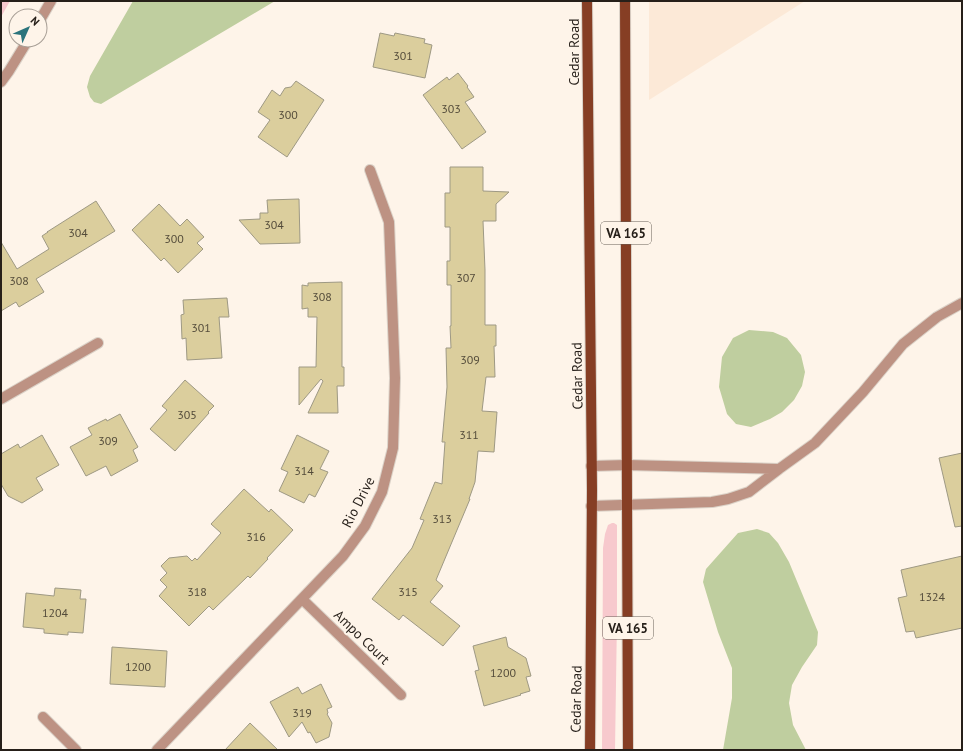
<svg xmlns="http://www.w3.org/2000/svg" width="963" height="751" font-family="'PT Sans',sans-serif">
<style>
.built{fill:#fce9d7}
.green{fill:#f7c9cd}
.water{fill:#bfce9f}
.building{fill:#dbce9d;stroke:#9e9984}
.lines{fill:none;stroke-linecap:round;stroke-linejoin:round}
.service-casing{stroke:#dbd2c8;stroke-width:12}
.minor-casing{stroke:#dbd2c8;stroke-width:12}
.primary-casing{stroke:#dbd2c8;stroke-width:12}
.service{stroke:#bd9283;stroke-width:10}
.minor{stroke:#bd9283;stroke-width:10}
.primary{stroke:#863e24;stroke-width:10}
.labels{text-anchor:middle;stroke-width:4;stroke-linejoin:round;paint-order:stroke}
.number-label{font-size:12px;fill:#534b3a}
.shield{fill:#fef4e9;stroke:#675f57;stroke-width:1}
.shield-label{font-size:13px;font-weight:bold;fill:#261f19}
.street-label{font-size:14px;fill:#261f19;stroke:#fef4e9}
</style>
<rect width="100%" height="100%" fill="#fef4e9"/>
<!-- built -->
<path class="built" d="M649,1H805L649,100Z"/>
<!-- green -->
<path class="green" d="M1,1H10L1,17Z
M612,523H614L617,525V618L615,750H602L603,548L605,534L608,525Z"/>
<!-- water -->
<path class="water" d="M133,1H275L101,104L94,102L90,97L87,87L90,76Z
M749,330L773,332L787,338L801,355L805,372L802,386L794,400L782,412L770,419L751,427L736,424L727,414L719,387L722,357L733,338Z
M757,529L769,533L778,543L789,562L818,632L817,645L802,667L792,685L789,703L793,725L806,750H723L732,698V668L718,632L703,582L706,569L738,533Z"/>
<!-- building -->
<path class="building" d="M380,33L394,36L395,33L425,39L424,43L432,45L425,78L373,67Z
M458,73L468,86L467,87L474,97L465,102L486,132L462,149L423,95L447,77L449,80Z
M296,81L324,100L287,157L258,137L270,120L258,112L272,90L280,96L285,88L291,87Z
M450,167H483V191L509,192L496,204V221H483L485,270V325H496V346H494L495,377H486L482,411L497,412L494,452L478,451L475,482L469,499H470L436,580L443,586L430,602L460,626L443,646L403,615L399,620L372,599L412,548L424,520L420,519L435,482L442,484L445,442H442L447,387L446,348H451L450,326H451V285H447V261H450V227H445V193H450Z
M299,199L300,243L260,244L239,220L260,219V213H268L267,200Z
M96,201L115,231L36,279L44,292L19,307L16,302L1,311V242L17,269L49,249L42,236L48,232H47Z
M159,204L180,226L187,219L204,237L197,243L203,249L178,273L164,258L161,261L132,230Z
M342,282V367H344V386H337L338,413H308L323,381L321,379L299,405V367H316L317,317H308V308L302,309V285L308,286V283Z
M227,298L229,317H219L222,358L187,360L186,338L182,339L181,315L184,314L183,300Z
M185,380L214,406L208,412L209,413L175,451L150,429L167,410L162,406Z
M120,414L138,447L133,450L138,461L111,476L106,466L86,476L70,447L92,435L88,428L106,419L107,421Z
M42,435L59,465L36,478L43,490L22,503L8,496L1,484V454L18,444L20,448Z
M297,435L329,451L320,469L328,472L315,497L309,494L304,503L279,491L288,472L281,469Z
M962,453V526L955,527L939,458Z
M244,489L269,512L271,509L293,530L267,558L268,559L250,578L248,576L213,610L209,606L189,626L159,596L167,587L160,580L167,573L161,566L169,558L187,556L192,561L195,558L197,560L221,533L211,524Z
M962,556V628L916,638L914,631L906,632L898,598L907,596L901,570Z
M55,588L81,590L80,599H86L83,633L68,632V635L44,633V629L23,627L26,593L54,596Z
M506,637L508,647L526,658L531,676L526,677L530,691L520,694L521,695L484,706L475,671L479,670L473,646Z
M112,647L167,651L165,687L110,684Z
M321,684L332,707L327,709L328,713L327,714L332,723L329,737L316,743L310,732L308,733L302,722L289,737L270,702L298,687L302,694Z
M250,723L278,750H225Z"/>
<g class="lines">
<!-- service casing -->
<g class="service-casing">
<path id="service" d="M779,469L815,443L863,392L903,344L937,317L962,303
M591,506L712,502L728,499L749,492L779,469L627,465L591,466"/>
</g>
<!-- minor casing -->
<g class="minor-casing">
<path id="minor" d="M40,20L51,1
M1,82L9,71L28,40
M1,399L98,343
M302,599L401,695
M43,717L76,750
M157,750L343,556L365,526L382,492L393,448L395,378L389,222L370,170"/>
</g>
<!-- primary casing -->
<g class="primary-casing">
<path id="primary" d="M587,1L592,490L590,750
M625,1L628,750"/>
</g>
<!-- service -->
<use href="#service" class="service"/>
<!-- minor -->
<use href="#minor" class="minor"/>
<!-- primary -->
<use href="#primary" class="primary"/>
</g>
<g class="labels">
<!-- number labels -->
<g class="number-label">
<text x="403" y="60">301</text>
<text x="451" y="113">303</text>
<text x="288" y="119">300</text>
<text x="274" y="229">304</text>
<text x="78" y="237">304</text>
<text x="174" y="243">300</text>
<text x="466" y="282">307</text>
<text x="19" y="285">308</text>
<text x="322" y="301">308</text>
<text x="201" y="332">301</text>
<text x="470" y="364">309</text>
<text x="187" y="419">305</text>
<text x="469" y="439">311</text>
<text x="108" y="445">309</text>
<text x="304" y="475">314</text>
<text x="442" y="523">313</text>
<text x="256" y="541">316</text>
<text x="197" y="596">318</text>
<text x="408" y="596">315</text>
<text x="932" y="601">1324</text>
<text x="55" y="617">1204</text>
<text x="138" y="671">1200</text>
<text x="503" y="677">1200</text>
<text x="302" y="717">319</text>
</g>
<!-- shield labels -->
<g class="shield">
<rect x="601" y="222" width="50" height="22" rx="3"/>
<rect x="603" y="617" width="50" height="22" rx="3"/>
</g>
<g class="shield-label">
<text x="626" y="238">VA 165</text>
<text x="628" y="633">VA 165</text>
</g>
<!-- street labels -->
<g class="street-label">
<text transform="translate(574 52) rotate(-90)" y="5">Cedar Road</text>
<text transform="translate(577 376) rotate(-91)" y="5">Cedar Road</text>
<text transform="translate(358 502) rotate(-63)" y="5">Rio Drive</text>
<text transform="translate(362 637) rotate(44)" y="5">Ampo Court</text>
<text transform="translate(576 699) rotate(-89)" y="5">Cedar Road</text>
</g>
</g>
<!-- border -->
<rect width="963" height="751" fill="none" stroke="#261f19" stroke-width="4"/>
<!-- north arrow -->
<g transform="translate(28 28) rotate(45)"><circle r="19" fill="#fef4e9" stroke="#a89f96"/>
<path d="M0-3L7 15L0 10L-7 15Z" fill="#2b747c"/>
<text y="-6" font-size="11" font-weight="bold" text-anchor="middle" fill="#261f19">N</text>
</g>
</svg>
